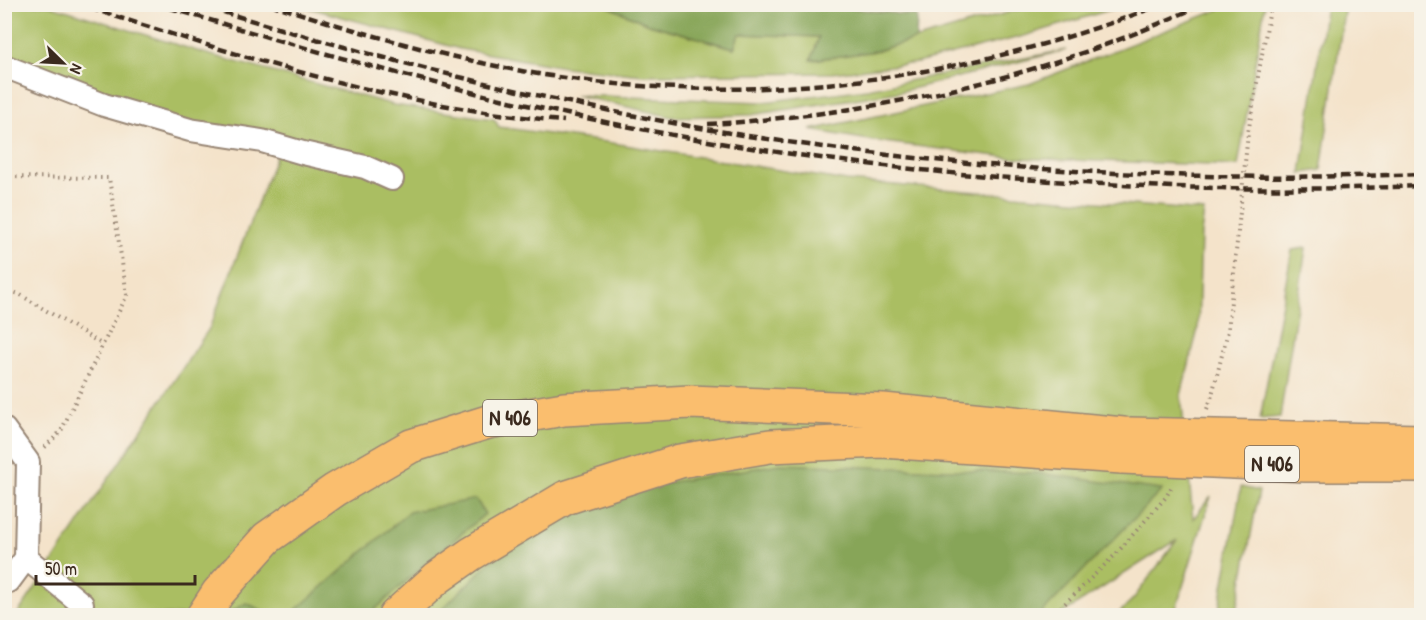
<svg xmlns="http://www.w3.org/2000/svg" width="1426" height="620" font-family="'Patrick Hand',sans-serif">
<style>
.green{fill:#aabe62;stroke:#727440;stroke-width:1.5}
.forest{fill:#87a558;stroke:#61683b;stroke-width:1.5}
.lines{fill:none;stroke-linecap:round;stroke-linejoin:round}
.minor-casing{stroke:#988674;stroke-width:26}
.highway-casing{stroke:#988674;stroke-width:36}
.path{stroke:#988674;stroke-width:4;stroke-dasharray:1.5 4.5;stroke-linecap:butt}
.minor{stroke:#fff;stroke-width:22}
.highway{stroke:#fabe6e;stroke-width:33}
.rail{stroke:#3b2a1e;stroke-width:4.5;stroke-dasharray:9 4.5;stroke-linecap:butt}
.highway-bridge-casing{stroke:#988674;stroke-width:36;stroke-linecap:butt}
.highway-bridge{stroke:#fabe6e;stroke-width:33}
.labels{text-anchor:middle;stroke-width:5;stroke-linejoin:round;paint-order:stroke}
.shield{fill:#f7f3e8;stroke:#73665b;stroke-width:1.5}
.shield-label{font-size:21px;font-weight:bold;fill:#3b2a1e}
</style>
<rect width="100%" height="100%" fill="#f7f3e8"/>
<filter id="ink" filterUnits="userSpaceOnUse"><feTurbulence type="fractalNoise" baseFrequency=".0167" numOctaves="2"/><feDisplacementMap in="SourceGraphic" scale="12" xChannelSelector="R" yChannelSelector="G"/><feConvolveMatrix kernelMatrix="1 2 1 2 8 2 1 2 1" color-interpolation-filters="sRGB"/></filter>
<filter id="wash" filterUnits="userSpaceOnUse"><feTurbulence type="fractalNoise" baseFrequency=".008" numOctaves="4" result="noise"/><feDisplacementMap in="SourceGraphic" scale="24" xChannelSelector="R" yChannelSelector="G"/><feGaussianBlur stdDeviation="1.35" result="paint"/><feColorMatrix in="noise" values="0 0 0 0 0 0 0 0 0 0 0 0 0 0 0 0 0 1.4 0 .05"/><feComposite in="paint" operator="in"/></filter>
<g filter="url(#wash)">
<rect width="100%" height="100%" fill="#f4e3ca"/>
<!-- green -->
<path class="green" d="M1233,4L1265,5L1238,166L1013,158L875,141L810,130L1029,84Z
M4,5H49L207,54L394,105L494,119L499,127L606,142L847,181L1204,211L1201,234L1198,329L1181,395L1193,519L1211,496L1174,615H1117L1134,598L1177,540L1060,615H17L209,329L277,153L169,119L5,58Z
M298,5H605L649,24L734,48L739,34L820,37L812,60L876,51L1034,5H1126L1024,36L917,63L832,73L643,75L564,67L460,49Z
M1326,5H1345L1321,170L1301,173Z
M1066,50L899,92L751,115L672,117L575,95L763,102L867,89Z
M1306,248L1280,417L1260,419L1292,250Z
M1241,487L1259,491L1236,615H1218Z"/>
<!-- forest -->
<path class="forest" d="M605,5L817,4L917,16L916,39L876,51L811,60L819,37L739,34L734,48L649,24Z
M780,464L1037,473L1162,490L1040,615L435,616L497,555L564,518L654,485Z
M476,499L485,514L425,564L369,615H290L409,512Z
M246,603L273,615H225Z"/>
</g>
<g filter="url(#ink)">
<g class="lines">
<!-- minor casing -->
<g class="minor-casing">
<path id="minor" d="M4,66L104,105L190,130L262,141L303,153L365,167L392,179
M4,429L28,462L26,558L82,604
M9,581L26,558"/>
</g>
<!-- highway casing -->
<g class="highway-casing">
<path id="highway" d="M203,616L218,593L267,538L335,490L411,446L488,422L564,409L690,402L883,410L1123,434
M395,616L437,578L471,554L565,498L680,461L770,446L882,441L1122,457"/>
</g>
<!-- path -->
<path class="path" d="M4,177L109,178L127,295L61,431L44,448
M4,289L19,294L103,345
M1207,409L1211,399L1228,331L1248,133L1271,4
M1052,616L1116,554L1166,497L1173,484"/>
<!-- minor -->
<use href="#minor" class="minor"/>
<!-- highway -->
<use href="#highway" class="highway"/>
<!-- rail -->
<path class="rail" d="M77,4C237,55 396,108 564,121
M157,4C340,60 525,111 714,142C948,181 1185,195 1422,186
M197,4C366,56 538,100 712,130C946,170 1185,183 1422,174
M270,4C345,28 419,50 496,66C716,112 953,87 1162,4
M708,124C738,123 769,119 799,116C938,100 1076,64 1203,4"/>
<!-- highway-bridge casing -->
<g class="highway-bridge-casing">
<path id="highway-bridge" d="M1129,434L1422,441
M1122,457L1305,465H1422"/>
</g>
<!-- highway-bridge -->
<use href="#highway-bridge" class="highway-bridge"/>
</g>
</g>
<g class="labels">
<!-- shield labels -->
<g class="shield">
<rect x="483" y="400" width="54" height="36" rx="4.5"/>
<rect x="1245" y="446" width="54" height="36" rx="4.5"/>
</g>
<g class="shield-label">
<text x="510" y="425">N 406</text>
<text x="1272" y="471">N 406</text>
</g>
</g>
<!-- margin -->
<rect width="1426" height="620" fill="none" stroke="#f7f3e8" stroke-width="24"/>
<!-- north arrow -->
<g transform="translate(63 63) rotate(114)" stroke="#f7f3e8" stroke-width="4.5" paint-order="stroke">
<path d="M0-4.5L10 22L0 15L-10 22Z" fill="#3b2a1e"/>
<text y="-9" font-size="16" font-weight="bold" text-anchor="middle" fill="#3b2a1e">N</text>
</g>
<!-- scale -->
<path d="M36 575v9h159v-9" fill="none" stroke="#3b2a1e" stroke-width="3"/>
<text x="45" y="575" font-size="18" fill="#3b2a1e" stroke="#f7f3e8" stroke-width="4.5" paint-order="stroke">50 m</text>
</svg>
